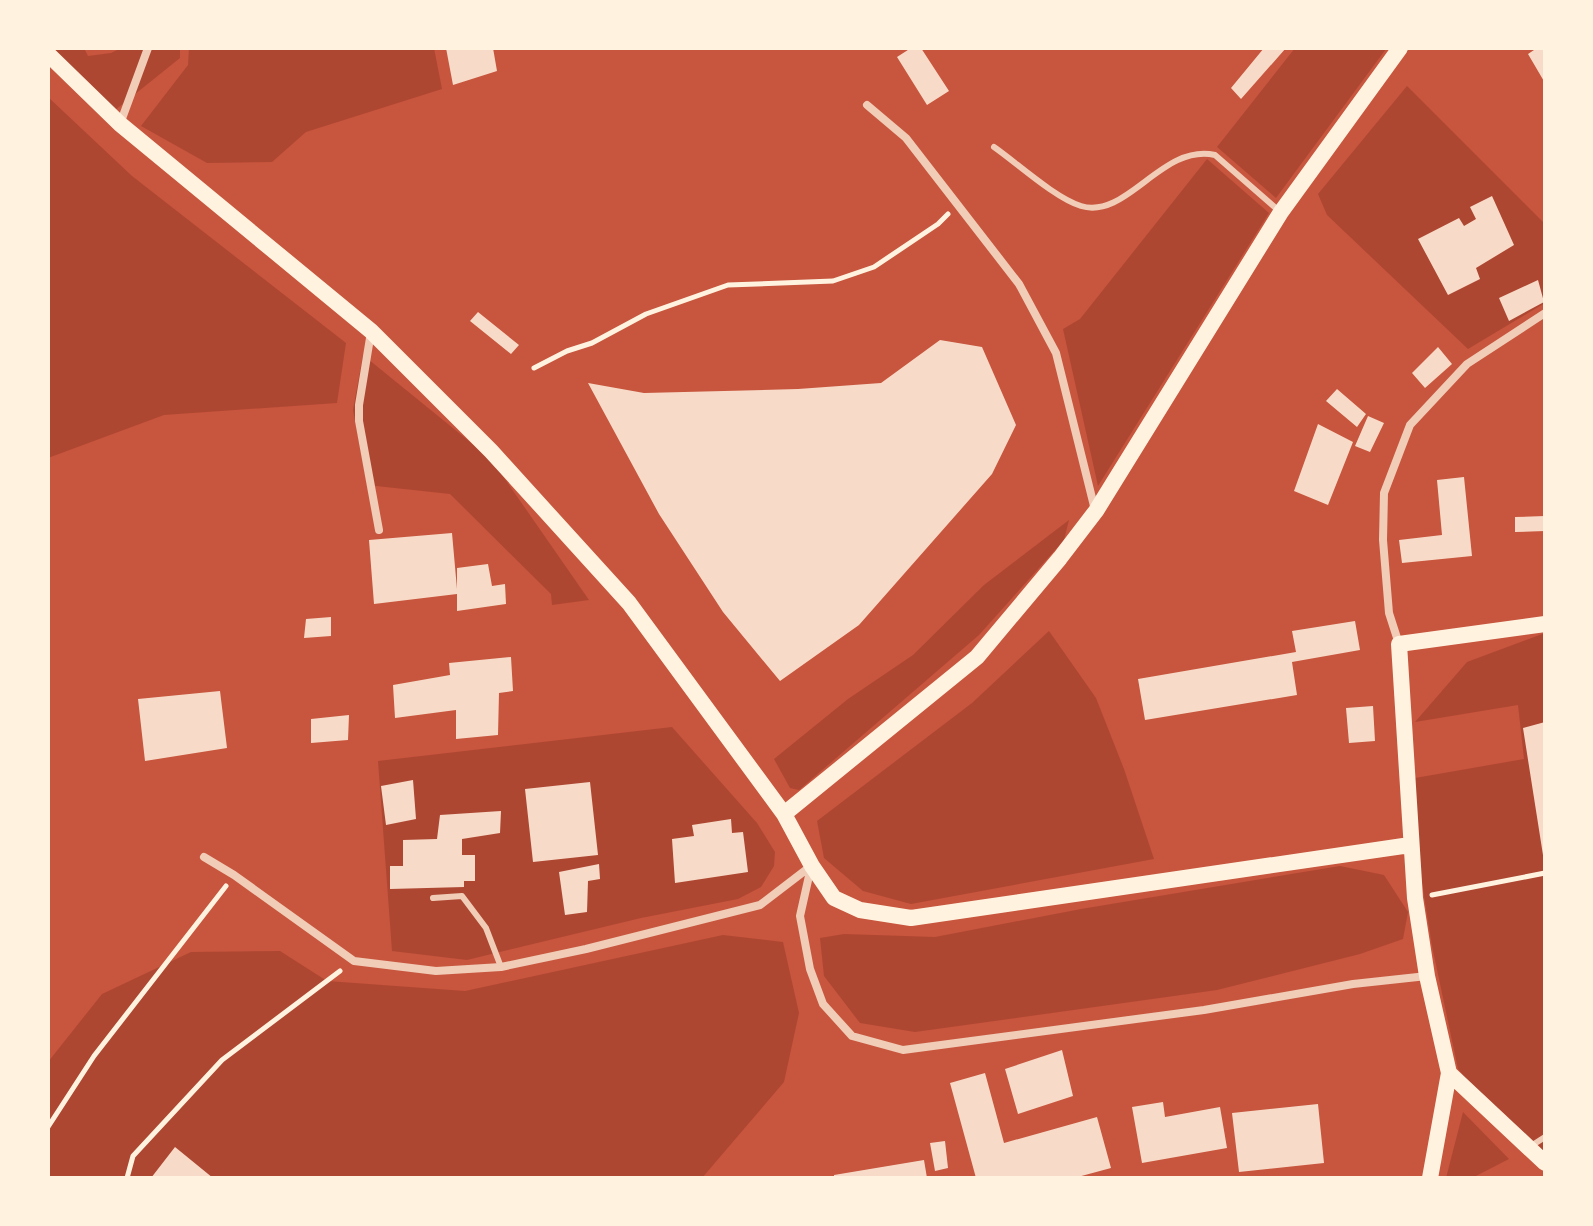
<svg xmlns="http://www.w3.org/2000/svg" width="1593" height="1226" font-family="'Archivo Narrow',sans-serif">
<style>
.green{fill:#ae4732}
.building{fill:#f7dbc8}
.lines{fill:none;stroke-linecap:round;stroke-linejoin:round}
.path{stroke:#fff3e0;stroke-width:5}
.service{stroke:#f1ccb7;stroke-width:6}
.minor{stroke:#f1ccb7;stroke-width:8}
.secondary{stroke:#fff3e0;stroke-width:16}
</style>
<rect width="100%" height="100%" fill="#c8553d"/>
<!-- green -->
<path class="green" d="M48,48H84L88,56L111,53L121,48H180V58L109,115Z
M189,48H434L442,89L306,132L272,162L207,163L141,126L188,65Z
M1295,48L1386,49L1276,198L1217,147Z
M1407,86L1545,224V303L1468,349L1327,215L1318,194Z
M48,97L132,176L346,343L337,403L164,415L48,458Z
M1207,159L1269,213L1098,486L1063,329L1080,319Z
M363,355L491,459L589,600L552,605L551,594L450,494L367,485L353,410Z
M1069,520L1064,540L979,635L799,790L790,788L774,759L848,699L913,655L984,585Z
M1049,631L1096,698L1124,769L1154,859L911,904L863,891L824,858L817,821L972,703Z
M1545,633V1152L1522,1146L1458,1069L1432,946L1415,839V778L1524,759L1518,705L1415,722L1467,662Z
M672,727L757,823L775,852L774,866L761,887L738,899L641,918L467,960L392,951L378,761Z
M1340,866L1384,875L1408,912L1403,939L1360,954L1217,990L915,1032L860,1023L824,976L820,938L844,934L935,937L1081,909Z
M723,935L783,942L799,1013L784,1082L702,1178H48V1062L102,994L191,952L280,951L327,981L465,991Z
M1463,1112L1509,1159L1472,1178H1446Z"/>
<!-- building -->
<path class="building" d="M446,48H493L497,71L453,85Z
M911,48H921L949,91L927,105L897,57Z
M1264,48H1286L1241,99L1231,88Z
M1537,48H1545V83L1528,54Z
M1492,196L1514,245L1476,268L1480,279L1448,295L1418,239L1459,218L1464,226L1476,219L1470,207Z
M1538,280L1544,302L1509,321L1499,298Z
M478,312L519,345L511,354L470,321Z
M940,340L982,347L1016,425L992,474L859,625L780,681L723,612L659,514L588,383L644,393L798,389L881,383Z
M1438,347L1452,364L1425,388L1412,373Z
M1337,389L1366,414L1357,427L1326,401Z
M1368,416L1384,423L1370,452L1355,446Z
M1318,424L1353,442L1328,505L1294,491Z
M1464,477L1472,556L1402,563L1399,540L1442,535L1437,480Z
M1545,516V531L1515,532V517Z
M452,533L457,589V568L488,564L492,586L505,584L506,604L457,611V594L374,604L369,540Z
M331,617V636L304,638L306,619Z
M1355,621L1360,650L1292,662L1297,695L1145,720L1138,679L1296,652L1292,631Z
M511,657L513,691L499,693L498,735L456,739V710L395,718L393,685L450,675L449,663Z
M220,691L227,748L145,761L138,699Z
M1373,706L1375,741L1349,743L1346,708Z
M349,715L348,740L311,743V719Z
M1545,722V855H1543L1523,728Z
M413,780L416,819L386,825L381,786Z
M590,782L598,855L533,862L525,789Z
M501,811L500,833L462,839V855H475V881H464V887L390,889V866H403V840L437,839L440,815Z
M731,819L732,833L743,832L748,872L675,883L672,839L694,836L692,825Z
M599,864L600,879L588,881L587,912L565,915L559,872Z
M1062,1050L1073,1096L1018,1114L1005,1069Z
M985,1073L1004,1143L1097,1117L1111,1168L1074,1178H976L950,1083Z
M1163,1102L1165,1117L1220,1107L1227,1148L1142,1163L1132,1107Z
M1318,1104L1324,1163L1239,1172L1232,1113Z
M945,1141L948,1168L935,1171L930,1143Z
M175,1147L213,1178H151Z
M924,1160L927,1178H834V1175Z"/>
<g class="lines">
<!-- path -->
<path class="path" d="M534,368L567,351L592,343L646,314L728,285L833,281L874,267L938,224L948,214
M1432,895L1545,873
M48,1127L94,1056L226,886
M127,1178L133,1156L222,1060L340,971"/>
<!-- service -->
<path class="service" d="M994,147C1017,163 1055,198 1081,206C1127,220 1162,143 1215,155L1278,210
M433,898L462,896L486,928L501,967
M1531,1146L1545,1137"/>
<!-- minor -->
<path class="minor" d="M867,105L906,138L1019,284L1056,353L1095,510
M120,124L148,48
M371,332L359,405V421L379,530
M1399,644L1389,613L1383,540L1384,493L1410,425L1467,364L1545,313
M204,857L234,875L354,961L436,971L501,967L586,949L760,905L811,866
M811,867L800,916L810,969L823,1004L852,1036L903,1050L1204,1010L1353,984L1427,976"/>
<!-- secondary -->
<path class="secondary" d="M48,54L120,124L371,331L491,451L629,603L784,814L812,866L834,898L860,910L911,918L1410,845
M784,814L977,657L1060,558L1096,511L1281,212L1400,48
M1449,1073L1545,1163
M1430,1178L1449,1073L1427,976L1415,898L1399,644L1545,624"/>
</g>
<!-- border -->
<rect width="1593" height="1226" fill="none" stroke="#fff3e0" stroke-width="100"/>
</svg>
